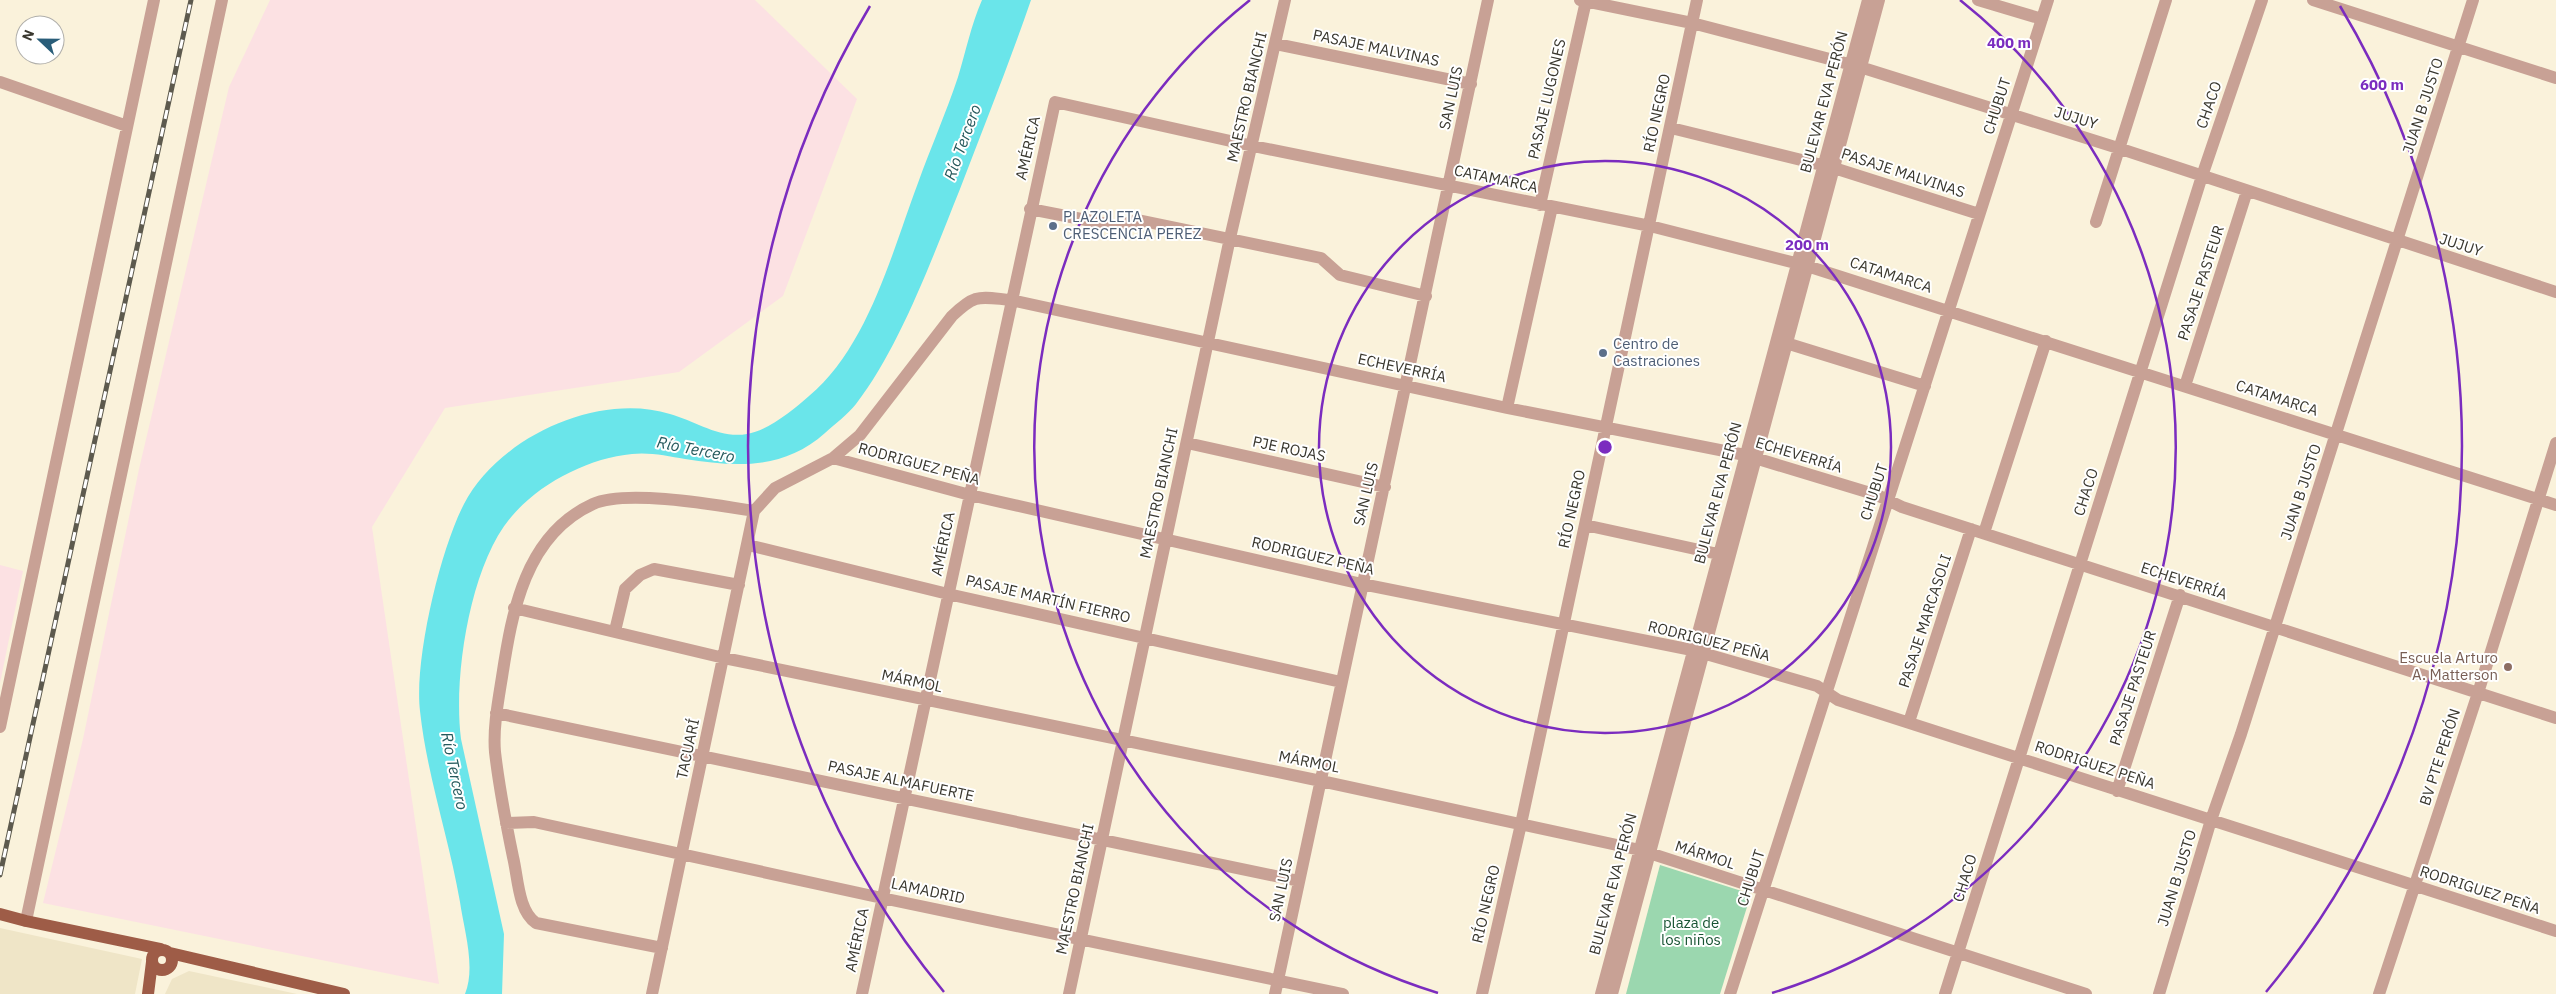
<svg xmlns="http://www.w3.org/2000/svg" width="2556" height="994" font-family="'IBM Plex Sans',sans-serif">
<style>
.built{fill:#efe5c7}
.industrial{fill:#fce1e3}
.green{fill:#9bd7af}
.water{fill:#6ae5ea}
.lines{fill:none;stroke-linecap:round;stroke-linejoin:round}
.minor{stroke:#c8a195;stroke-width:12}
.major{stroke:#9e5c47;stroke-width:12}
.rail-casing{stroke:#5d5a4e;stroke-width:5}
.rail{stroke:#fff;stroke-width:3;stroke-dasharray:9;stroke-linecap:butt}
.ring{fill:none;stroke:#7b2cbf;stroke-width:2.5}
.service-dot{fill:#5c6f8a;stroke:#fff;stroke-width:2}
.education-dot{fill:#8d6e63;stroke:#fff;stroke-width:2}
.labels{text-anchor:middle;stroke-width:4;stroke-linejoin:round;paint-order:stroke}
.street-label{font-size:15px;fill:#39372e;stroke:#fff}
.service-label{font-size:15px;fill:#4e5e75;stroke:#fff;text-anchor:start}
.education-label{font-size:15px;fill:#785e54;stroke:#fff;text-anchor:end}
.park-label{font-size:15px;fill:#185433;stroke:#fff}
.water-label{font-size:16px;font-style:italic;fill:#25595c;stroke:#fff}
.centre{fill:#7b2cbf;stroke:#fff;stroke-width:2.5}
.ring-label{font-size:15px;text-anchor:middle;font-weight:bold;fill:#7b2cbf;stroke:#fff;stroke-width:4;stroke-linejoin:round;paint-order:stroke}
</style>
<rect width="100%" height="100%" fill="#faf2db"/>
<!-- built -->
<path class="built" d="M0,928L142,959L135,994H0Z
M189,971L297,994H165L172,979Z"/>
<!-- industrial -->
<path class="industrial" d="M270,0H755L857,99L783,296L679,372L445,408L372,527L439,984L43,903L83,739L139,469L229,87Z
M0,565L23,571L0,683Z"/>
<!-- green -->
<path class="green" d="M1660,865L1751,894L1720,994H1626Z"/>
<!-- water -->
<path class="water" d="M982,0H1031C1009,64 984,126 960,189C933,256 900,347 856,404C848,414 835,424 825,433C784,470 736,467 685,459C668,456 649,452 632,454C589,458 540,483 512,516C470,564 453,677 461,739L504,934L502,994H465C476,967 464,930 460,902C449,838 427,776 420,711C414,660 440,550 464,504C499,437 598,392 670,414C695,421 720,439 747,434C769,430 793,410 809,396C868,347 892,252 918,183C931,147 946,113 958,77C966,51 971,25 982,0Z"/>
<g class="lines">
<!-- minor -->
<path class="minor" d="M1580,0L1692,23L1860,67L2118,148L2556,292
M1978,0L2042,19
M2313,0L2556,78
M1276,44L1471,84
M0,82L127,126
M1671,128L1834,168L1979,214
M1540,205L1586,1
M1030,209L1117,226L1138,220L1321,258L1340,275L1426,296
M2096,222L2166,0
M1786,343L1925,386
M2185,386L2247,191
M1507,408L1552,207
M1187,443L1385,487
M833,458L970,495L1362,584L1692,650L1817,686L1838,700L2556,931
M754,511L775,488L833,458L860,435L952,316C976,293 979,297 1011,300L1507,408L1745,455L1877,495L1902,507L2556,718
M1585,525L1718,554
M1984,533L2046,341
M748,545L948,594L1341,682
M514,608L724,658L1321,781L1640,850L2086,994
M615,631L625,589L640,575L654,569L739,585
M496,713L1299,881
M1909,722L1971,529
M0,727L154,0
M2117,791L2180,595
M506,823L534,822L882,898L1343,994
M26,921L222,0
M662,948L536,923C518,911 518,877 513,857C506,823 499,787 495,752C493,728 498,702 502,677C512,612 525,535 593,504C626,489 716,505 754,511
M652,994L754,511
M862,994L1055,102L1253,146L1650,226L1807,266L2556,505
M1069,994L1230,238L1285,0
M1275,994L1488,0
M1482,994L1521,824L1697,0
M1601,994L1868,0
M1612,994L1879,0
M1730,994L2048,0
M1945,994L2202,176L2262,0
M2159,994L2211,820L2241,734L2473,0
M2379,994L2478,693L2556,443"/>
<!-- major -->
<path class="major" d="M0,914L26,921L161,949
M152 960a10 10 0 1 1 20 0a10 10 0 1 1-20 0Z
M170,953L344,994
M148,994L152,962"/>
<!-- rail casing -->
<g class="rail-casing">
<path id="rail" d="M0,875L191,0"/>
</g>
<!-- rail -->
<use href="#rail" class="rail"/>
</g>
<!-- distance rings -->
<g class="ring">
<circle cx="1605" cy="447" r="286"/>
<path d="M1438 993A571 571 0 0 1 1250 0M1960 0A571 571 0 0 1 1772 993"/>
<path d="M944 992A857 857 0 0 1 870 6M2340 6A857 857 0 0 1 2266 992"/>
</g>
<!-- markers -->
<g class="service-dot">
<circle cx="1053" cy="226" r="5"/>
<circle cx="1603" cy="353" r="5"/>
</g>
<circle class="education-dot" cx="2508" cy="667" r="5"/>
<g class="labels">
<!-- street labels -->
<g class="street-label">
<text transform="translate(1376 48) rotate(12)" y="5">PASAJE MALVINAS</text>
<text transform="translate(1247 97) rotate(-77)" y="5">MAESTRO BIANCHI</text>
<text transform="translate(1451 98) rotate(-78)" y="5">SAN LUIS</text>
<text transform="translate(1547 99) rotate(-77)" y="5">PASAJE LUGONES</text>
<text transform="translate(1824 102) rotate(-75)" y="5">BULEVAR EVA PERÓN</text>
<text transform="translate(2209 105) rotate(-71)" y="5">CHACO</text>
<text transform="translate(1997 106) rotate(-72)" y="5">CHUBUT</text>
<text transform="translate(2423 106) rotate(-72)" y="5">JUAN B JUSTO</text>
<text transform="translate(1657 113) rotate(-78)" y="5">RÍO NEGRO</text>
<text transform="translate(2076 118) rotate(17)" y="5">JUJUY</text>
<text transform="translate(1028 148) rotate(-77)" y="5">AMÉRICA</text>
<text transform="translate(1903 173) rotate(18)" y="5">PASAJE MALVINAS</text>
<text transform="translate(1496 179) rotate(12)" y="5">CATAMARCA</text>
<text transform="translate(2461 245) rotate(18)" y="5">JUJUY</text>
<text transform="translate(1891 275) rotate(18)" y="5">CATAMARCA</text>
<text transform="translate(2201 283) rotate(-72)" y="5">PASAJE PASTEUR</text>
<text transform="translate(1402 368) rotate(12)" y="5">ECHEVERRÍA</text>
<text transform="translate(2277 398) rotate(18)" y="5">CATAMARCA</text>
<text transform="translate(1289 449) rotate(12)" y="5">PJE ROJAS</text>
<text transform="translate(1799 455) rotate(17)" y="5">ECHEVERRÍA</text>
<text transform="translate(919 464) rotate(15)" y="5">RODRIGUEZ PEÑA</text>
<text transform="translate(1874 492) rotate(-72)" y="5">CHUBUT</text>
<text transform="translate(2086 492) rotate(-72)" y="5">CHACO</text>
<text transform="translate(2301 492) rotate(-72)" y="5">JUAN B JUSTO</text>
<text transform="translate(1159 493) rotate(-78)" y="5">MAESTRO BIANCHI</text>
<text transform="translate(1718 493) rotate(-75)" y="5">BULEVAR EVA PERÓN</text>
<text transform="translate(1366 494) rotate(-77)" y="5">SAN LUIS</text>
<text transform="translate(1572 509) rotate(-78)" y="5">RÍO NEGRO</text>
<text transform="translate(943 544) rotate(-78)" y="5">AMÉRICA</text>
<text transform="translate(1313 556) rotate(13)" y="5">RODRIGUEZ PEÑA</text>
<text transform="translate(2184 581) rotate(18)" y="5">ECHEVERRÍA</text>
<text transform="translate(1048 599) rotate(13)" y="5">PASAJE MARTÍN FIERRO</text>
<text transform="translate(1925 621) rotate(-72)" y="5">PASAJE MARCASOLI</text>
<text transform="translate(1709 641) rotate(14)" y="5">RODRIGUEZ PEÑA</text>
<text transform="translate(912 681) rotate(12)" y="5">MÁRMOL</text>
<text transform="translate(2133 688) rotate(-72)" y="5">PASAJE PASTEUR</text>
<text transform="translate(688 749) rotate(-78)" y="5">TACUARÍ</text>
<text transform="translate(2440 757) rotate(-72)" y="5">BV PTE PERÓN</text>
<text transform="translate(1309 762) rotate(11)" y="5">MÁRMOL</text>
<text transform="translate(2095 765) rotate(18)" y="5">RODRIGUEZ PEÑA</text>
<text transform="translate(901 781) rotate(12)" y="5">PASAJE ALMAFUERTE</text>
<text transform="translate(1705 855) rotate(18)" y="5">MÁRMOL</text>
<text transform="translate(1751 878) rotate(-72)" y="5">CHUBUT</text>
<text transform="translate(1965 878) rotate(-73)" y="5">CHACO</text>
<text transform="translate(2177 878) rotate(-73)" y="5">JUAN B JUSTO</text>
<text transform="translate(1613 884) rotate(-75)" y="5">BULEVAR EVA PERÓN</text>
<text transform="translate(1075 889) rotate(-78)" y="5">MAESTRO BIANCHI</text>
<text transform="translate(1281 890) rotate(-78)" y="5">SAN LUIS</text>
<text transform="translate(2480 890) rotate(18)" y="5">RODRIGUEZ PEÑA</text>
<text transform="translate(928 891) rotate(12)" y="5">LAMADRID</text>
<text transform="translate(1486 904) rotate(-77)" y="5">RÍO NEGRO</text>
<text transform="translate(857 940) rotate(-78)" y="5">AMÉRICA</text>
</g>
<!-- service labels -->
<g class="service-label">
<text x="1063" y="222">PLAZOLETA<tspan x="1063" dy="17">CRESCENCIA PEREZ</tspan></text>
<text x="1613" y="349">Centro de<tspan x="1613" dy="17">Castraciones</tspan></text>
</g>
<!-- education labels -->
<g class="education-label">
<text x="2498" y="663">Escuela Arturo<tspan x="2498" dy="17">A. Matterson</tspan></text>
</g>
<!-- park labels -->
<g class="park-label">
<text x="1691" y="928">plaza de<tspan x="1691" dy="17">los niños</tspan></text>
</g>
<!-- water labels -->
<g class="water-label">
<text transform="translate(962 142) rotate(-70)" y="6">Río Tercero</text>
<text transform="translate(696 449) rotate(11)" y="6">Río Tercero</text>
<text transform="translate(455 771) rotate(78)" y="6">Río Tercero</text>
</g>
</g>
<circle cx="1605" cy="447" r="8" class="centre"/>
<g class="ring-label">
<text x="2009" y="48">400 m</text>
<text x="2382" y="90">600 m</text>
<text x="1807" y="250">200 m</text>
</g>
<!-- north arrow -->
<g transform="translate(40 40) rotate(292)"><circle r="24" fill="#ffffff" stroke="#b0afab"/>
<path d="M0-4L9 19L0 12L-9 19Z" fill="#295d79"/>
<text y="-8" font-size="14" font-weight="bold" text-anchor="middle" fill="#39372e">N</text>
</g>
</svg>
